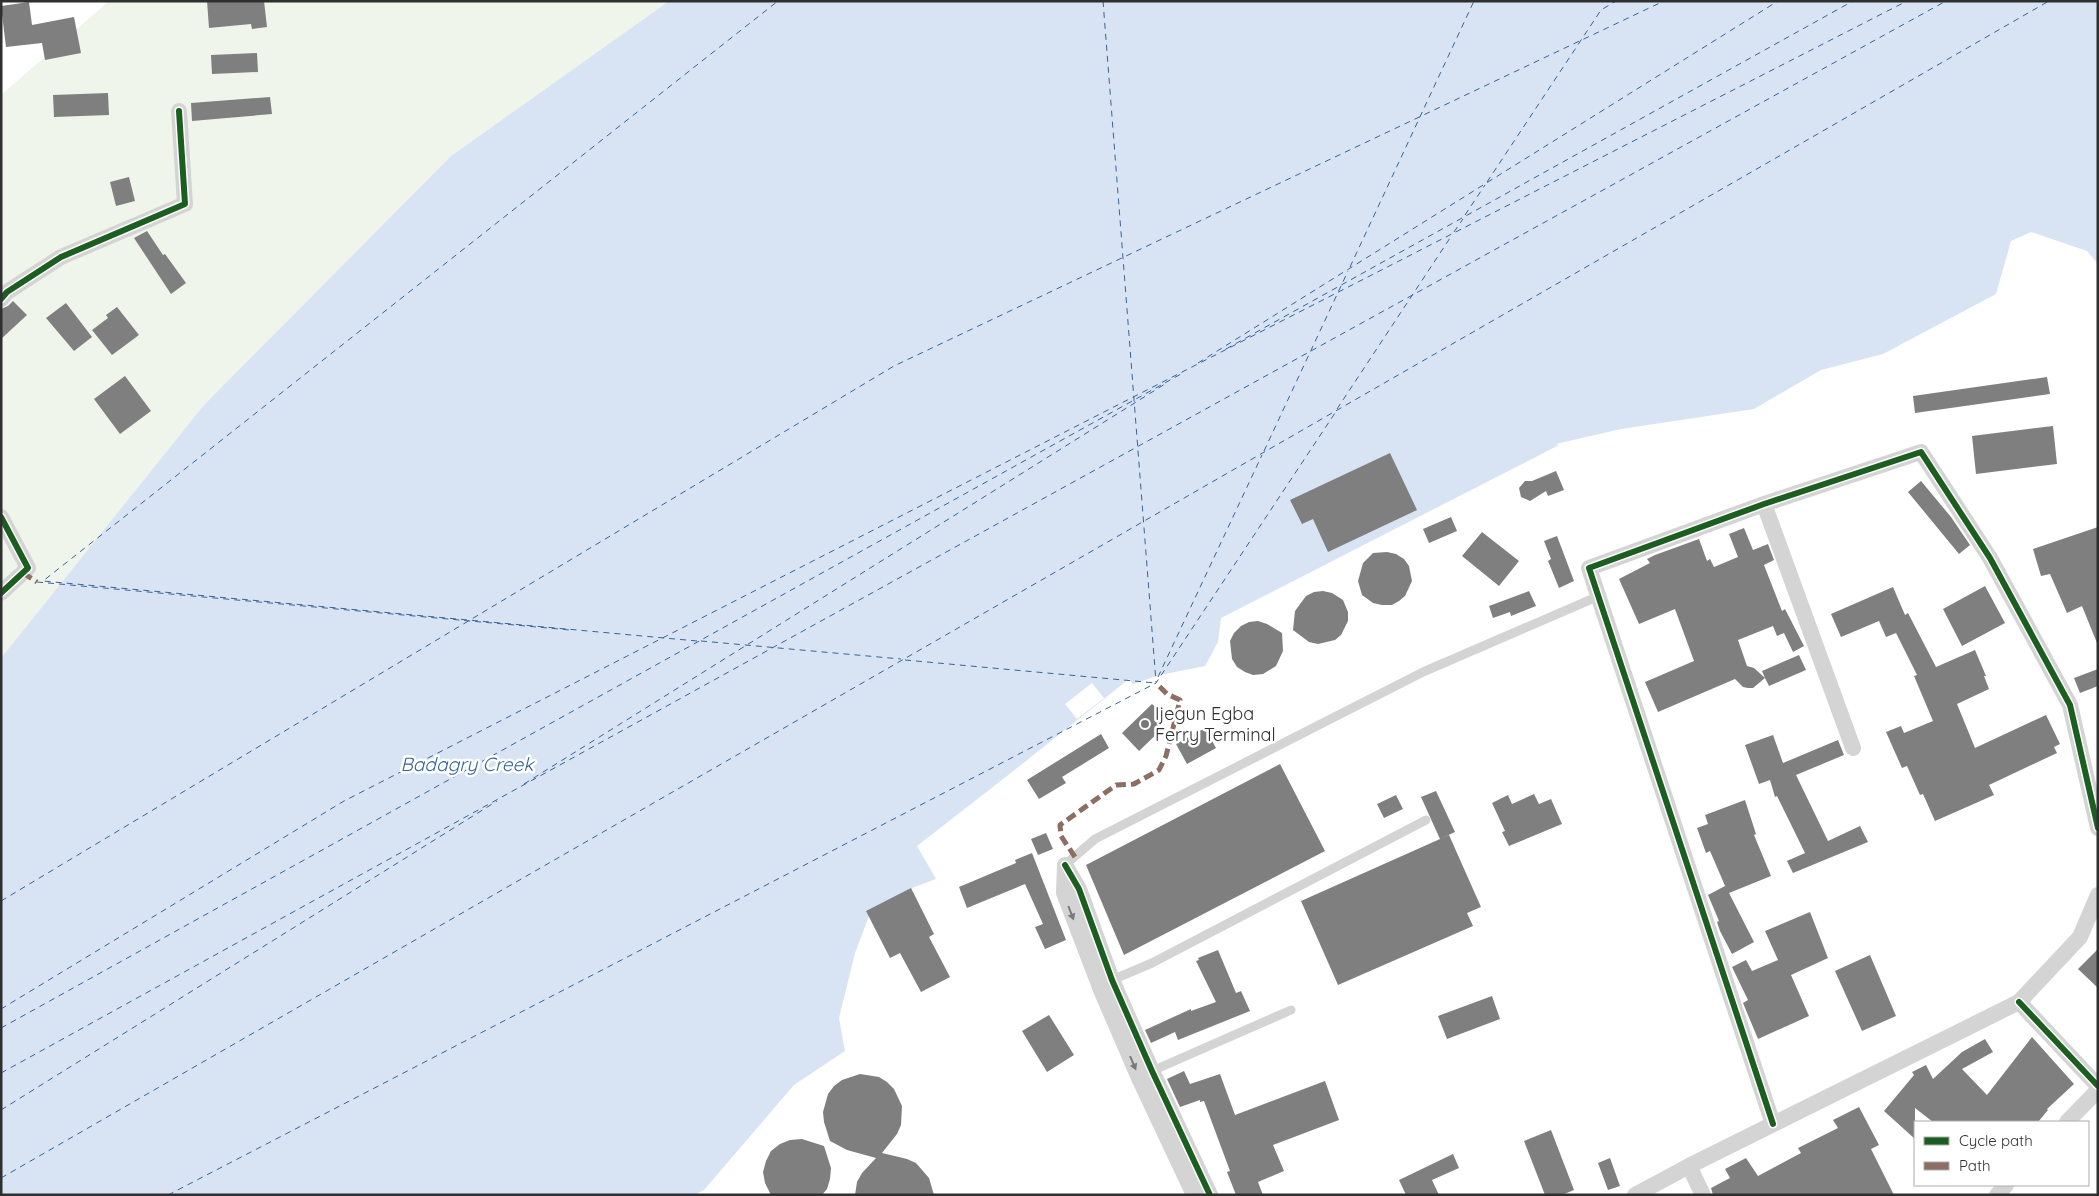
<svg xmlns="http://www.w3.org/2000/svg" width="2099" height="1196" font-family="Quicksand,sans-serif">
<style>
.green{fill:#f0f5ec}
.water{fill:#d8e4f3}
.pier{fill:#fff}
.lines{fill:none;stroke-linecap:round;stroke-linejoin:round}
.ferry{stroke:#396396;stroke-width:1;stroke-dasharray:6 5;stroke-linecap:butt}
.building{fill:#7f7f7f}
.lane{stroke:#d4d4d4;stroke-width:9}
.street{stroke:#d4d4d4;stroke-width:16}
.quiet{stroke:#8d6e63;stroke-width:5;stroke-dasharray:10 5;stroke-linecap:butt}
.cycleway-casing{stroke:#fff;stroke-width:9}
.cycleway{stroke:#1b5e20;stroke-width:6}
.oneway{fill:#797979}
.poi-dot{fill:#787878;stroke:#fff;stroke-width:2}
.labels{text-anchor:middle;stroke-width:5;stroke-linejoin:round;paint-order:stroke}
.poi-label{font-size:18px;fill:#2f2f2f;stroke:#fff;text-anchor:start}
.water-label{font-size:19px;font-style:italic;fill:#396396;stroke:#fff}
</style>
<rect width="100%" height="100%" fill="#fff"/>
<!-- green -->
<path class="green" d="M109,1H669L451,156L203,406L1,658V96L2,94Z"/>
<!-- water -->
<path class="water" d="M669,1H2098V264L2087,251L2031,232L2011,241L1996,294L1883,354L1821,370L1754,409L1621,429L1556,444L1559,445L1221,618L1218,642L1205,666L1160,675L1133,684L1129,679L1007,776L917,846L936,879L912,888L869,916L855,953L839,1018L845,1051L794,1085L704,1190L694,1195H1V658L203,406L451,156Z"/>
<!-- pier -->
<path class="pier" d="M1092,683L1104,698L1077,719L1065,704Z"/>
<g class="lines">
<!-- ferry -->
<path class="ferry" d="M1103,1L1156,682
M1487,182L1601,10L1616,1
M1465,215L1485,185
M1454,232L1463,219
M1350,267L1474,1
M1226,349L1853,1
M1198,363L1778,1
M1337,409L1452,235
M1264,451L1348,271
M37,582L570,630
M697,641L43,581L778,1
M701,641L901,659
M905,660L1156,683
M1158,677L1262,455
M524,784L1165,384
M1,901L894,366L1664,1
M1,1009L344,801L1907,1
M1,1028L1181,374
M1,1073L1946,1
M1,1110L497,801
M1,1178L2049,1
M168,1195L1156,683L1335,413"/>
</g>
<!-- building -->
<path class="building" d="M207,1H264L267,27L252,29L251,24L209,28Z
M29,2L32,25L74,17L81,53L45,60L42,43L6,47L1,6Z
M257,53L258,72L212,74L211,55Z
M108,93L109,115L54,117L53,95Z
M270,97L272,114L192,121L191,103Z
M129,177L135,201L116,206L110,182Z
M147,231L163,255L165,254L186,283L171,294L134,238Z
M13,301L27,315L1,339V309L8,306Z
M66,303L92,337L74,351L46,318Z
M117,307L139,335L112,355L92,330L108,318L106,315Z
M125,376L151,411L120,434L94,399Z
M2047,377L2050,394L1915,413L1913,396Z
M2053,426L2057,464L1976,474L1972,436Z
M1390,453L1417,510L1328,552L1313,519L1302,524L1290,500Z
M1556,471L1564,490L1548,496L1546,491L1530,501L1521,497L1519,488L1525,481H1532Z
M1921,481L1951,517L1970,545L1959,554L1908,492Z
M1451,517L1457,531L1429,543L1423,529Z
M2098,527V643H2097L2082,606L2067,613L2050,574L2041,576L2033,549Z
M1744,528L1753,550L1768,544L1774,560L1764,565L1782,611L1785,609L1804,646L1793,652L1784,633L1777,636L1773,626L1738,640L1747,666L1754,668L1765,678L1762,671L1799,655L1806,670L1769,686L1765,678L1753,688H1748L1743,687L1735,679L1658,712L1645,682L1694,661L1675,609L1639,624L1619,579L1650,563L1647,559L1655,555L1699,539L1707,561L1710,559L1714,567L1738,557L1729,534Z
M1482,532L1519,561L1499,586L1462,556Z
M1557,536L1574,581L1559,588L1548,561L1551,559L1544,541Z
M1387,552L1396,554L1404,559L1409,566L1412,581L1405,596L1399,601L1392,605H1382L1373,603L1362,595L1358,581L1363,563L1373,553Z
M1985,586L2005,623L1962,646L1943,609Z
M1893,587L1905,615L1908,613L1936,667L1975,650L1986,676H1984L1989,689L1957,704L1975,748L2046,715L2060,744L2054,747L2057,753L1989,785L1994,795L1935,821L1923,794L1920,795L1907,766L1902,768L1886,732L1901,726L1904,733L1933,721L1914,676L1917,675L1896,633L1886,637L1879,621L1841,637L1831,614Z
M1323,591L1332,593L1343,600L1348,612V621L1341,635L1335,640L1318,644L1309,642L1293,630L1295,611L1306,596L1314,592Z
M1529,591L1536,606L1511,616L1510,612L1493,618L1489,606Z
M1258,621L1267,624L1282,633L1283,651L1276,666L1263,674L1253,675L1245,672L1237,667L1232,659L1230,641L1234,633L1241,626L1249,622Z
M2098,669V686L2080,693L2074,678Z
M1152,704L1163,714L1156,721L1163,728L1139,751L1122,733Z
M1205,728L1216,748L1187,764L1176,744Z
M1101,734L1109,748L1062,777L1066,783L1039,799L1027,780Z
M1773,735L1783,763L1838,740L1844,755L1796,775L1828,841L1860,826L1868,842L1793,873L1787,861L1805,853L1777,796L1775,797L1770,780L1759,784L1745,745Z
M1280,764L1325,851L1124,955L1086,865Z
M1436,791L1455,832L1440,839L1421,797Z
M1534,794L1539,804L1551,799L1562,824L1509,846L1502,832L1505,831L1492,803L1508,795L1512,804Z
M1396,795L1403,809L1384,818L1377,804Z
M1745,800L1756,834L1754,835L1771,876L1729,893L1754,942L1732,954L1720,931L1717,922L1719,921L1708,895L1725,886L1726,888L1710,851L1706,853L1697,828L1708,824L1705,815Z
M1046,833L1053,849L1038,855L1031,839Z
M1449,835L1481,907L1467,913L1473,926L1338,985L1301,901Z
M1032,853L1066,940L1045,949L1035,927L1043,924L1025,884L967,908L959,887L1016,863L1015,860Z
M911,888L934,934L929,937L950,977L921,992L900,953L890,958L866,911Z
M1810,912L1828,958L1791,975L1809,1016L1758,1039L1743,1003L1748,1000L1732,967L1746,960L1752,971L1778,960L1765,931Z
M2098,949V988L2078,969Z
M1218,950L1236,993L1241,991L1250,1011L1178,1040L1175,1032L1151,1043L1145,1030L1191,1009V1011L1216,1002L1196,961L1199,960L1198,958Z
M1870,955L1896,1016L1862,1031L1835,971Z
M1492,996L1500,1019L1447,1039L1438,1016Z
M1049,1015L1074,1055L1047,1072L1022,1031Z
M2032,1037L2074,1084L2047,1109L2048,1110L2038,1122H1933L1915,1108V1139L1884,1111L1914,1075L1912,1072L1926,1065L1933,1079L1962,1052L1985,1039L1993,1052L1962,1069L1987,1095Z
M1184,1071L1190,1084L1220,1074L1235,1115L1325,1081L1339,1120L1273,1145L1284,1171L1258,1182L1263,1195H1236L1227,1172L1230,1171L1204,1101L1200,1102V1100L1180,1107L1167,1079Z
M860,1074L879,1077L887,1082L894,1089L902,1106L901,1125L897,1134L882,1153L907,1159L916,1163L929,1178L934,1195H855L857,1182L862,1173L876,1158L847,1150L830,1141L824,1122L823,1112L828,1094L834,1086L842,1080Z
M1859,1107L1879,1145L1871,1149L1894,1195H1713L1711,1188L1730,1178L1725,1169L1746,1158L1758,1176L1801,1153L1798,1148L1838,1128L1833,1120Z
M1551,1130L1574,1190L1562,1195H1545L1524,1141Z
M802,1139L824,1146L831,1168L830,1179L827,1189L822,1195H771L765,1183L763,1172L766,1161L771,1151L780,1144L790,1140Z
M1453,1154L1459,1168L1432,1180L1439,1195H1406L1399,1180Z
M1610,1158L1620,1186L1608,1190L1598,1163Z"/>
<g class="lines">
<!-- lane -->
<path class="lane" d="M1065,865L1095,839L1423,672L1599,596
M1112,980L1152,963L1426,820
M1152,1071L1291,1010"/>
<!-- street -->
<path class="street" d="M1,299L7,292L61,257L185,204L179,111
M1764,504L1853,748
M1,517L28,568L1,593
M1065,865L1079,889L1112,980L1152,1071L1210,1195
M1065,865L1064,893L1101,990L1139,1078L1194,1195
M2019,1002L2098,1086
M2067,1122L2098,1090
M1773,1124L1589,568L1764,504L1921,452L1990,558L2070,705L2098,828
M1689,1166L1703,1195
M1635,1195L1689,1166L2019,1002L2080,937L2098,895
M1997,1195L2006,1185"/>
<!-- quiet -->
<path class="quiet" d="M23,573L37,582
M1075,857L1061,836L1060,825L1116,785L1134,784L1159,770L1166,756L1180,700L1167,694L1156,683"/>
<!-- cycleway casing -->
<g class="cycleway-casing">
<path id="cycleway" d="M1,299L7,292L61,257L185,204L179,111
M1,517L28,568L1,593
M1065,865L1079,889L1112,980L1152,1071L1210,1195
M2019,1002L2098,1086
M1773,1124L1589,568L1764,504L1921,452L1990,558L2070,705L2098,828"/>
</g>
<!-- cycleway -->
<use href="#cycleway" class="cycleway"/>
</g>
<!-- one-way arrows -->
<defs><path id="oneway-solid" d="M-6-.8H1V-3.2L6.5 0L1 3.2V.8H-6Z" transform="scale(1.25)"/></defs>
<g class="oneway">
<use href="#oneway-solid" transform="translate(1071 913) rotate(69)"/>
<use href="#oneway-solid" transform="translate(1133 1063) rotate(67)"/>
</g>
<!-- markers -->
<circle class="poi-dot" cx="1145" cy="724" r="5"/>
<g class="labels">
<!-- poi labels -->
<g class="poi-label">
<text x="1155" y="720">Ijegun Egba<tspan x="1155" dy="21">Ferry Terminal</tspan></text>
</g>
<!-- water labels -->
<g class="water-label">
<text x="467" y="771">Badagry Creek</text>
</g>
</g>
<!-- border -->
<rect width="2099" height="1196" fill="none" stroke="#2f2f2f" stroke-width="5"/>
<!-- legend -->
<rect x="1914" y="1121" width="175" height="65" fill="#ffffff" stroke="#acacac"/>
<rect x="1924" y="1137" width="25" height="8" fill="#1b5e20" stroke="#acacac"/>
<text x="1959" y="1146" font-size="15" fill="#2f2f2f">Cycle path</text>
<rect x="1924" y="1162" width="25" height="8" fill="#8d6e63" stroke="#acacac"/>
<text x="1959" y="1171" font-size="15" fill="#2f2f2f">Path</text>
</svg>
